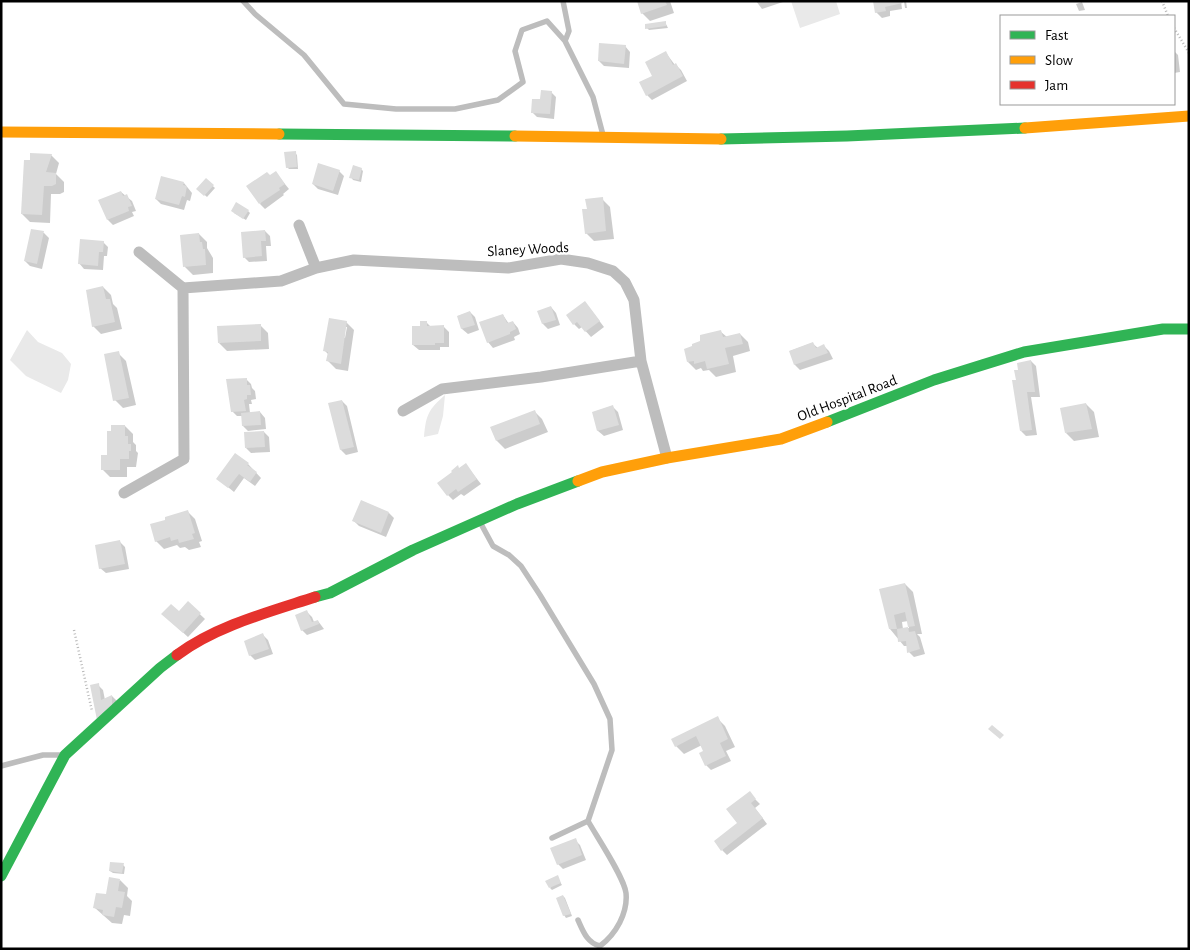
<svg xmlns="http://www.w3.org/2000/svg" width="1190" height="950" font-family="'Alegreya Sans',sans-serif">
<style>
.green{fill:#e9e9e9}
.shadow{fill:#0003;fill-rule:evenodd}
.building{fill:#dcdcdc}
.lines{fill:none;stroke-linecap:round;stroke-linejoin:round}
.path{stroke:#b8b8b8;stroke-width:2.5;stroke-dasharray:1 2.5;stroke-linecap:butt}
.lane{stroke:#bdbdbd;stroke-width:5.5}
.street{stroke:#bdbdbd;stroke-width:11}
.fast{stroke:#30b455;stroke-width:11}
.slow{stroke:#ff9f0a;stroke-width:11}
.jam{stroke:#e5322d;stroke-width:11}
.labels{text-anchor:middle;stroke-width:5;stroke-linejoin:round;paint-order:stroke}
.street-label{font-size:15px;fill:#000;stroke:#fff}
</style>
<rect width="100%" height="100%" fill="#fff"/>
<!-- green -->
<path class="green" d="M791,1H836L840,14L800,28Z
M27,330L38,342L62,353L71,364L68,380L61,393L26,376L10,360Z
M445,395L443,416L438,434L424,437C426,415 428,410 445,395Z"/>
<!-- shadow -->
<path class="shadow" d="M638,1H670L674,13L650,21L642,13Z
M756,1H783V2L762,9Z
M874,1H901L902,9L890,11V16L882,18L876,12Z
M904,1H906L907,8H905Z
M1082,2L1085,10L1079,11L1076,4Z
M665,22L668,28L649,30L647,28Z
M625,46L630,52L629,68L604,66L599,61Z
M1174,51L1178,55L1180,72L1174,73Z
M666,53L675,65H676L681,70L687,81L652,100L647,95L654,76Z
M551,92L556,97L554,119L537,117L532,112Z
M295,153L297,155L298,169H289L287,167Z
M51,155L59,163L56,174L64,182V192L60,194H51L50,223L30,222L22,214Z
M361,169L363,171L361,182L353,180L351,177Z
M339,171L344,176L338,195L318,189L313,184Z
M276,173L289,189L283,194L284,195L265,209L260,204L270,177Z
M206,180L215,188L207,197L198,189Z
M184,183L192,193L190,201L187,200L184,210L161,204L156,199Z
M121,192L132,201L136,211L132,212L134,216L113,225L108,220L100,201Z
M602,199L610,207L614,239L594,241L586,233L588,210Z
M248,211L250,213L246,220L234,213Z
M32,230L44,233L49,238L42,269L30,266L25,261Z
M265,231L270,236L271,246H266L267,261L249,262L244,257Z
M199,234L207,242V248L213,258V273L193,275L185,267L181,236Z
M103,242L108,247L107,256H104L103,270L84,269L79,263Z
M103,287L111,295L113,304L117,308L122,329L101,334L93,326Z
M585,302L604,327L591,337L582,327L579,329L574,324Z
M551,307L556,313L560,325L548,329L543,324L539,312Z
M470,312L475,317L479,330L468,334L462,329L458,316Z
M503,315L509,324L513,322L518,328L520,334L514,337L515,340L493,348L488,342Z
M346,322L354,330L348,371L336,369L328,361L329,355L325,351ZM344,327H347L345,338L343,337Z
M427,323L431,327H444L449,332V347H440V350H419L413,345L421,327Z
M260,325L268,333L269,349L227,351L219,343Z
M721,332L727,337L740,334L748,342L750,351L733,356L736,372L716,377L709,370L703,371L701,368L696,370L688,362L694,347Z
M812,343L818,348L824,346L829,351L833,359L800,370L795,365L790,351Z
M118,353L126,361L136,405L123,408L115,400Z
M1031,361L1036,366L1040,397H1031L1037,435L1026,436L1021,431L1017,381L1019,371Z
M246,379L251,384L252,388L255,391L256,399L251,400L252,404H249L250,413L260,412L265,418L266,429L248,431L243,426L242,416H237L232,411Z
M342,401L347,406L358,452L346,455L341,450Z
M1086,404L1094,412L1099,437L1074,441L1066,433Z
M613,407L618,412L623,430L604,436L598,431L593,413Z
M534,411L542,419L548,432L505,449L497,441L491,428Z
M125,426L133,434V442L136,445V451L138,453L136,467H127V477H110L102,469L108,456L112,433Z
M264,432L269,437L270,452L251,453L246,448Z
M248,464L261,478L255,486L244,478L234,492L218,479Z
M460,469L470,470L481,484L464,496L461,494L453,500L448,495Z
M187,511L195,519L202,541L199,542L201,547L189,550L185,547L180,548L177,545L164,549L156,541Z
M389,513L394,518L386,537L359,526L354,521Z
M120,542L125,547L129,569L106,573L100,568Z
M905,584L913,592L922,634H917L920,637L925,654L914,657L909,652L908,646H904L890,629L880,590ZM908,621L909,628L903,629L902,622Z
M188,603L205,619L188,637L168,619L179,613Z
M307,612L312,617L314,622L318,621L324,629L307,635L302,630Z
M263,635L268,640L273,654L255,660L250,655Z
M98,685L103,690L105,700L112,696L117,701L103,724Z
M717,718L725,726L735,747L726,751L731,761L711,770L706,765L705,751L702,745L684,754L676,746Z
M754,798L760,804L755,808L767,824L727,855L722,850L739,823L728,809Z
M575,840L580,845L586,860L563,869L558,864Z
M123,865L125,867L124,874L113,873L110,871Z
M557,877L562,885L552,890L550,888Z
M120,880L128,888L127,896L132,901L130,916L124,915L122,924L112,923L95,908Z
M563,896L565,898L572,916L566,918L564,915Z"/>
<!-- building -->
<path class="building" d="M637,1H665L667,5L641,14Z
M873,1H902L903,3L885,7L886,11L875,13Z
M666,21V26L645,29V24Z
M599,43L626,45L624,64L598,61Z
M666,51L673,65L676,63L683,76L646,96L639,82L652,76L645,62Z
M541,90L552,91L550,114L531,113L532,99H540Z
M296,151L297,167L286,168L284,152Z
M30,153L52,154L46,172L56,173V184L52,186H44L42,215L21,214L24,160H30Z
M318,163L340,170L333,191L312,184Z
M353,165L362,168L359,180L349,178Z
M276,171L285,184L279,188L280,190L259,204L246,186L267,172L270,175Z
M161,176L184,182L183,185L187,186L185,197L182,196L179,205L155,199Z
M206,178L214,185L204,196L196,189Z
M121,191L123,196L127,194L132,206L128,207L129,211L107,220L98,200Z
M603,197L606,231L585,234L582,209H587L585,199Z
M236,202L249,210L243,219L231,211Z
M31,229L44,231L37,264L24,261Z
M265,230L266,241H261L262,256L243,258L241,232Z
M199,233L200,242H202L203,249H205L206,265L183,267L180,235Z
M80,239L104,241L103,252H99L98,266L78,264Z
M103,286L106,299H110L115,322L92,327L86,290Z
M585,301L600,321L585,332L577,322L573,325L566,315Z
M551,306L556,320L542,324L537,311Z
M470,311L475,325L461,329L457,316Z
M503,314L507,323L513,321L516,329L510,332V334L487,343L479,322Z
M329,318L347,321L341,364L326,361L328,352L323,351Z
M420,321H427V326L444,325V343H435V345H412V326H420Z
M261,324V341L218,343L217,326Z
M721,330L723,337L740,333L743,344L725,348L729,364L707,369L705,361L694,364V361L687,362L684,349L692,346V344L700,341V335Z
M813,342L816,348L824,344L828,353L794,365L789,351Z
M119,351L129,398L113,401L104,354Z
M1031,360L1035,392H1027L1032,430L1020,431L1012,380H1016L1014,370H1018L1017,363Z
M247,378V385H250L251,395H247V399L244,400L246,411L231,412L226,379Z
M342,400L354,447L340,450L328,403Z
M1086,403L1092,429L1065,433L1060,408Z
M613,405L619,425L597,431L592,412Z
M535,410L540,424L496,441L490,427Z
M260,411L261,425L242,426L241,413Z
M111,425H125V436H128V444H131V451H129V459H120V470H101V455H107V431H111Z
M264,431L265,447L245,448L244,432Z
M235,453L249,463L247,465L257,472L250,482L239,474L228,488L216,479Z
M466,463L477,479L458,492L456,489L447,496L437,483L452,472L451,471L458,465L459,468Z
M361,500L389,512L381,533L352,521Z
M188,510L195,533L192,534L194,539L179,543L178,539L171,541L170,537L155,542L150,524L165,520V517Z
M120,540L125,564L99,569L95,545Z
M905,583L915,626L908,627L905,612L894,615L897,629H889L879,589Z
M188,601L201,613L183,633L161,614L171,604L179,611Z
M307,610L312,622L318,620L319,624L301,631L295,615Z
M908,627L909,632L915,631L920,649L907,653L906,641L898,642L897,629Z
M263,633L269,649L249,656L244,641Z
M99,683L101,700L112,695V708L97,720L90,685Z
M718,716L728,739L720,743L726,756L705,766L699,753L703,751L696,736L675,747L671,739Z
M992,725L1004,735L1000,739L988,729Z
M750,791L756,799L751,803L763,818L721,851L714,841L737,823L726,809Z
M576,838L582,855L557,865L550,848Z
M110,862L124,863L122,873L109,871Z
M558,875L561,883L549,888L545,881Z
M109,877L120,879L118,891L125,892L122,908L116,907L114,917L102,915L103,910L93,908L96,893L106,894Z
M563,895L571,914L563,916L556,898Z"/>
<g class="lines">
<!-- path -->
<path class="path" d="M1162,1L1168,16
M1174,28L1189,53
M74,630L92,711"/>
<!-- lane -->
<path class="lane" d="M243,1L255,14L304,55L344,104L396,109H455L498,100L523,82L515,51L522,30L547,21L565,41L593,97L603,135
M563,1L569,31L565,41
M480,522L493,546L509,555L521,566L540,595L594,684L610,719L612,750L588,821L552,838
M1,766L43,755H63
M578,920C583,931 587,943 600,946C616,934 628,913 626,893C624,877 597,837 588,821"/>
<!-- street -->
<path class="street" d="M299,225L316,268
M139,252L183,288
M403,411L442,389L541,377L641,361
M124,493L184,459L183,288L281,281L316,268L354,260L508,268L561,259L588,263L613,271L625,282L634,300L641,361L667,458"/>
<!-- fast -->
<path class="fast" d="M279,134L515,136
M721,139L847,136L1025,128
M827,422L934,380L1024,352L1163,329H1189
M315,597L330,593L413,550L517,504L578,481
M1,876L65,755L160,668L177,655"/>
<!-- slow -->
<path class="slow" d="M1025,128L1189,116
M1,132L279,134
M515,136L721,139
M578,481L602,472L667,458L781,439L827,422"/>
<!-- jam -->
<path class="jam" d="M177,655C216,626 269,612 315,597"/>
</g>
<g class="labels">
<!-- street labels -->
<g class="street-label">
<text transform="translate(528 249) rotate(-3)" y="5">Slaney Woods</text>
<text transform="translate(847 398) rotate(-21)" y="5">Old Hospital Road</text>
</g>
</g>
<!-- border -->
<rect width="1190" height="950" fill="none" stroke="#000000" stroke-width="5"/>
<!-- legend -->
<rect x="1000" y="15" width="175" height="90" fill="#ffffff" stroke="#999999"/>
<rect x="1010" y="31" width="25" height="8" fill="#30b455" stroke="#999999"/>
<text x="1045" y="40" font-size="15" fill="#000000">Fast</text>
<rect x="1010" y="56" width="25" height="8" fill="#ff9f0a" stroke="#999999"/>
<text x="1045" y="65" font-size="15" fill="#000000">Slow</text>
<rect x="1010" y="81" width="25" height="8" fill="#e5322d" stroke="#999999"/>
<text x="1045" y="90" font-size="15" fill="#000000">Jam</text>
</svg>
